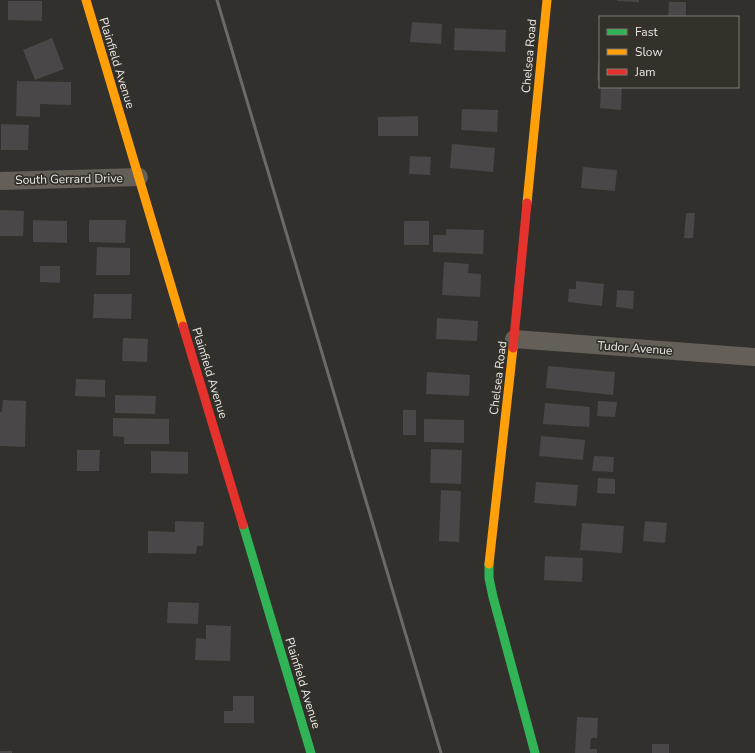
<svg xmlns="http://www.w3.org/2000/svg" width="755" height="753" font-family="'Nunito Sans',sans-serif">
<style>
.building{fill:#494747}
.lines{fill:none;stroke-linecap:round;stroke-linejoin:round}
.street{stroke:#656057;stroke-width:18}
.fast{stroke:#30b455;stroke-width:9}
.slow{stroke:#ff9f0a;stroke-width:9}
.jam{stroke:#e5322d;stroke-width:9}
.rail{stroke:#6d6a64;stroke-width:3}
.labels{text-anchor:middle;stroke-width:3.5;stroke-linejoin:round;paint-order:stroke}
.street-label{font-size:12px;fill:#ebe9e5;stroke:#34312b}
</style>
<rect width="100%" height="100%" fill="#32302d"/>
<!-- building -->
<path class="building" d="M617,0H639V2L617,1Z
M8,1H42V21L8,20Z
M669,2H686V17H668Z
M412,22L442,24L441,44L410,42Z
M455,28L506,30L505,52L454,50Z
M52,38L64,69L35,80L23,50Z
M598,62H600V81L597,80Z
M17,81L71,82V105L40,104V117L16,116Z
M601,87H622L621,110L600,108Z
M462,109L498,110L497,132L461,130Z
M418,116V136H378V117Z
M1,124L29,125L28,150H1Z
M452,144L495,148L493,172L450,168Z
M410,156L431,157L430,175L409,174Z
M583,167L617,170L615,191L581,188Z
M0,210L24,211L23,236H0Z
M686,213H695L693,238H684Z
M33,220L67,221V243L33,242Z
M89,220H126L125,243L89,242Z
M404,221H429V245H404Z
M446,229L484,230L483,254L433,252V235H446Z
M97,247L130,248V275H96Z
M444,262L469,264L468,273L481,274L480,297L442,295Z
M40,266H60V283L40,282Z
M576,281L604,284L602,306L568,302L569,289H576Z
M617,290L634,291L633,309L616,307Z
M94,294H132L131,319L93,318Z
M437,318L478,321L477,341L436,339Z
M123,338L148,339L147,362L122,361Z
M548,366L615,372L613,395L546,388Z
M427,372L470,375L469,396L426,394Z
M76,379L105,380V397L75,396Z
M115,395L156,396L155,414L115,413Z
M3,400L26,401L25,447L0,446V412H2Z
M598,401L617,402L615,417L597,416Z
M545,403L590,407L589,427L543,424Z
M403,410H416V435H403Z
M113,418L169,419V444H124V437L113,436Z
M424,419L464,420V443L424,442Z
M541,436L585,440L583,460L539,456Z
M431,449L462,450L461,484L430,483Z
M77,450H100L99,471H77Z
M151,451L188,452V474L151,473Z
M594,456L614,457L613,472L592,471Z
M598,478L615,479V494L597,493Z
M536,482L578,485L576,506L534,503Z
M441,490L461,491L459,542L439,541Z
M175,521L204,522L203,546H197L196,554L148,553V531L175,532Z
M645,521L667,523L665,543L643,541Z
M582,523L624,526L622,553L580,550Z
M545,556L583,558L582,582L544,580Z
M168,602L199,603L198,624L167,623Z
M206,625L231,626L230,661L195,660L196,638L206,639Z
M233,696H254V723H224V711H233Z
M577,717L598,718L597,738H591L590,749H597V753H575Z
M652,744H669V753H652Z
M0,751H12V753H0Z"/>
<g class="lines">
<!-- street -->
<path class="street" d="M0,181L139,177
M514,339L755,357"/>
<!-- fast -->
<path class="fast" d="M243,525L311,753
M489,564V578L493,597L535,753"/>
<!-- slow -->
<path class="slow" d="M86,0L183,326
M527,203L547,0
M489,564L513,348"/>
<!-- jam -->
<path class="jam" d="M183,326L243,525
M513,348L527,203"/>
<!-- rail -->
<path class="rail" d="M217,0L441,753"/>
</g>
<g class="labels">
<!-- street labels -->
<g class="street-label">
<text transform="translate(529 56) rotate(-85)" y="4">Chelsea Road</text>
<text transform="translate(117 63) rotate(73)" y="4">Plainfield Avenue</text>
<text transform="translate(69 179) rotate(-1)" y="4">South Gerrard Drive</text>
<text transform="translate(635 348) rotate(4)" y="4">Tudor Avenue</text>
<text transform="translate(210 373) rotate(73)" y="4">Plainfield Avenue</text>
<text transform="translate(498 378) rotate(-83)" y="4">Chelsea Road</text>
<text transform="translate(303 683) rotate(73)" y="4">Plainfield Avenue</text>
</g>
</g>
<!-- legend -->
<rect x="599" y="16" width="140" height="72" fill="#34312b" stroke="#7d7b75"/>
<rect x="607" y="29" width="20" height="6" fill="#30b455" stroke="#7d7b75"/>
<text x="635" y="36" font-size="12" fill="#ebe9e5">Fast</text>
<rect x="607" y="49" width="20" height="6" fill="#ff9f0a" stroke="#7d7b75"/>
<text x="635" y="56" font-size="12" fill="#ebe9e5">Slow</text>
<rect x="607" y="69" width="20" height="6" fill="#e5322d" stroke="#7d7b75"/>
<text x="635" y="76" font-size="12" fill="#ebe9e5">Jam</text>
</svg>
